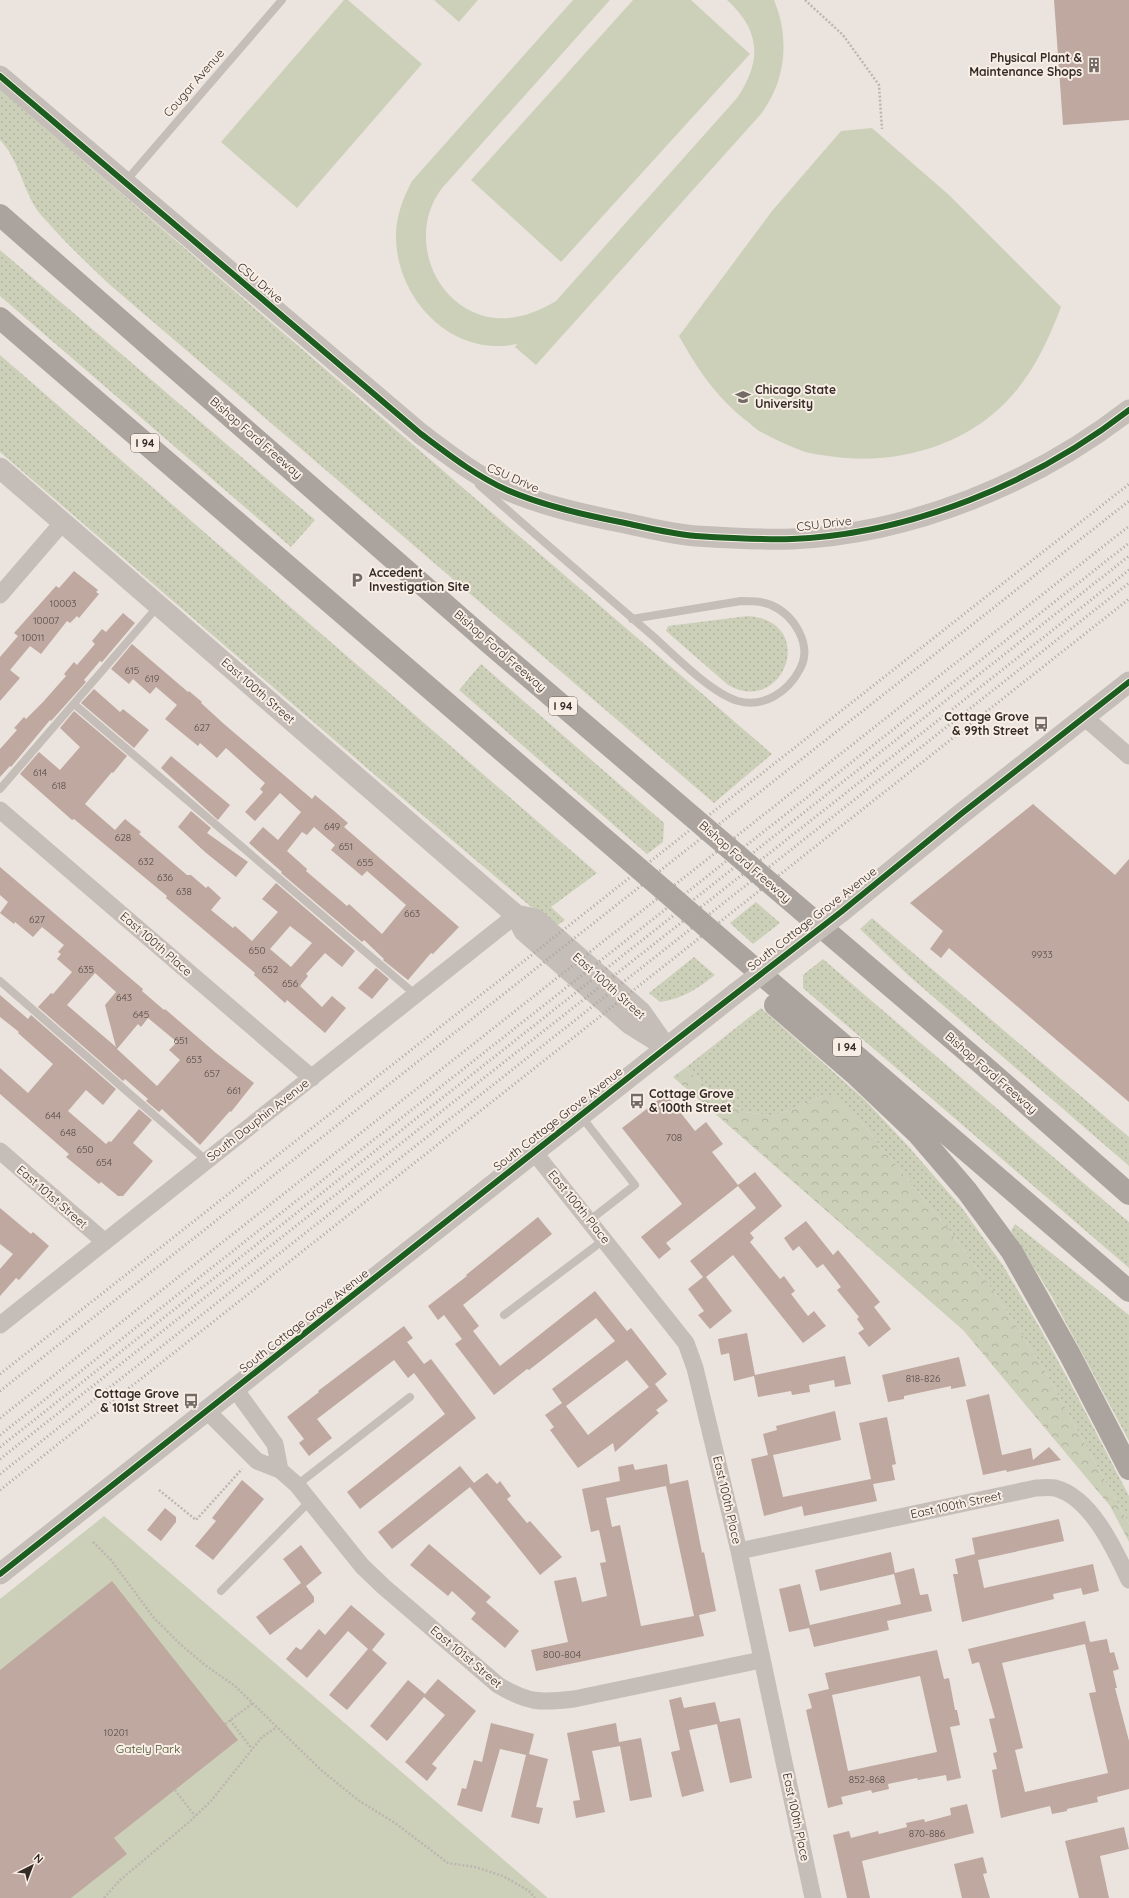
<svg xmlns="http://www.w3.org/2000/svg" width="1129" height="1898" font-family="Quicksand,sans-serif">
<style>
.grass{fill:url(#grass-dots)}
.forest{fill:url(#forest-crowns)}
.park{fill:#cdd0b9}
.building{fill:#bea8a0;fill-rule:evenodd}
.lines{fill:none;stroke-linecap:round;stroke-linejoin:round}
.path{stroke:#bdb5b0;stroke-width:2.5;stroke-dasharray:2 2;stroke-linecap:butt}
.service{stroke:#c4bdb8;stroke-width:8}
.minor{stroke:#c4bdb8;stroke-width:17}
.tertiary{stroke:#c4bdb8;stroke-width:21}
.motorway{stroke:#aaa39e;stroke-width:22}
.rail{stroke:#aca6a2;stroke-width:3;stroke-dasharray:1 3;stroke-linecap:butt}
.tertiary-bridge{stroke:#c4bdb8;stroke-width:21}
.cycleway-casing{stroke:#f8eee5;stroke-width:8}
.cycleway{stroke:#1b5e20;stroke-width:6}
.labels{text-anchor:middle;stroke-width:4;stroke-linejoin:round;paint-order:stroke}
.number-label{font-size:10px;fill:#564a44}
.shield{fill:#f8eee5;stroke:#6f655f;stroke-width:1}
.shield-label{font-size:11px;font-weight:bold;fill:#342a26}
.poi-label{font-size:12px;font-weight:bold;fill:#342a26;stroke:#f8eee5;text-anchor:end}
.street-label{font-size:12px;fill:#342a26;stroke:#f8eee5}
.park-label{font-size:12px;fill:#46512b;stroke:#f8eee5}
</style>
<defs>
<pattern id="grass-dots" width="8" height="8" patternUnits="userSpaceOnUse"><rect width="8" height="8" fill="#cdd0b9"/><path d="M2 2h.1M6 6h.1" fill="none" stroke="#b1b39f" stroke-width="1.8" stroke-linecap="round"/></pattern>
<pattern id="forest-crowns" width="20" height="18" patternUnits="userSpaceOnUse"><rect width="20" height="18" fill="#cdd0b9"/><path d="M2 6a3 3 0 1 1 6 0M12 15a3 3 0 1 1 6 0" fill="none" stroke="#b1b39f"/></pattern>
</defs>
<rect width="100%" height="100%" fill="#ebe4de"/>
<!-- grass -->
<path class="grass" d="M0,89L772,754L714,803L109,284C89,265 69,246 51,226C46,220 39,214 35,207C22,185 18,159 0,140Z
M0,250L315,520L291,547L0,296Z
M0,355L597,873L551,907L565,920L555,927L375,775L0,452Z
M748,616C819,621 784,717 728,685L666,631L668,626Z
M481,664L664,823L663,842L647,854L459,690Z
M756,902L780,923L753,944L730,923Z
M872,918L1129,1137V1166L908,975L860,929Z
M694,957L715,975C697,989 682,999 660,1002L649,993Z
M823,959L1129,1222V1268L803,988V975Z
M761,1008L865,1100L908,1146L962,1208L1004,1267L1040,1328L1075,1392L1129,1496V1524L1045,1371L999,1299L949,1230L861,1122L834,1097L824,1095L801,1106L772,1116L745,1112L721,1099L685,1068Z
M1015,1224L1129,1315V1441L1051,1295L1011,1231Z"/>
<!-- forest -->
<path class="forest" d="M685,1068L721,1099L745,1112L772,1116L801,1106L824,1095L834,1096L861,1122L949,1230L999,1299L1045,1371L1129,1524V1542L1110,1506L963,1330L673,1077Z"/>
<!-- park -->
<path class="park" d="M344,0H348L422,64L297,208L221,142Z
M434,0H478L459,22Z
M573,0H610L443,187C405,234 434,311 495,318C518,320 537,312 556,301L737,98C762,61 761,31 727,0H774C790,38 786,81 761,114L536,365L515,347L517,344C452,358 396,299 396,236C396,216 403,198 412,181Z
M633,0H691L750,54L561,262L471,180Z
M872,128L949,195L1061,307C1048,341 1033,374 1007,401C962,448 892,466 829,456C821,455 813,454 805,452C791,447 774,439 761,432C755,429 750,423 744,419C714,394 698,370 679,336L772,211L841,131Z
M104,1516L548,1898H0V1599Z"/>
<!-- building -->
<path class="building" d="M1054,0H1129V120L1063,125Z
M74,571L98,590L96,592L99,594L79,618L77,616L70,623L67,621L41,654L30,646L10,670L20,678L0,701V657L18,636L14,633L56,586L59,588Z
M123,613L135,623L102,662L100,661L84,680L86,682L51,721L50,720L11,767L10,766L0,777V749L17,730L14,728L24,717L26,719L43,702L66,676L64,674L74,662L77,665L95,644L92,641L102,629L106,632Z
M132,644L188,692L189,691L202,702L201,703L224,724L312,799L315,795L333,810L348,823L344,827L459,927L433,954L431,953L408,980L383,960L384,959L364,940L362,942L281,873L282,872L249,843L263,827L278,840L301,812L280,793L255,821L245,812L263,792L260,789L265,783L226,748L217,758L200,743L198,746L165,719L177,705L156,687L150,694L133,679L129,684L111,669ZM314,827L335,845L331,850L362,876L367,871L406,905L382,934L349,904L347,906L306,871L307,869L287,851L302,832L307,835Z
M94,689L120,712L123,709L149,730L134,748L81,703Z
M74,711L127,756L113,773L112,772L85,804L115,830L125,819L141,832L139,834L174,864L187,875H191L206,888L208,886L221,898L211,910L233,928L235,926L252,941L278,912L262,899L276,883L355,951L342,967L325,953L306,974L308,976L300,986L322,1007L332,996L346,1008L325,1033L287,1000L285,1003L254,975L255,973L166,898L167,896L74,819L72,820L20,774L39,752L60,770L80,747L60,728ZM290,926L312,943L291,967L270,949Z
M171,756L230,805L218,820L161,768Z
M1033,804L1115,875L1129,859V1102L949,948L941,958L930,949L943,931L910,903Z
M191,811L211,828L207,833L248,862L236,877L205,852L178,827Z
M0,867L143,989L142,991L164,1010L165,1009L216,1053L254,1083L231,1112L230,1111L200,1145L162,1109L159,1112L146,1101L148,1099L125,1079L123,1081L38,1007L51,993L53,994L72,972L57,959L61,954L58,952L64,945L42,927L33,937L15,922L14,924L0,913L8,902L0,895ZM95,973L116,992L105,1005L116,1047L67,1005ZM148,1018L177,1042L169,1050L180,1060L157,1086L117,1049L138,1024L141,1027Z
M376,968L389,979L372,999L358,988Z
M0,995L28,1019L31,1015L116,1089L103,1105L86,1090L68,1111L106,1144L109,1141L111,1142L139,1109L152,1120L133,1143L153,1161L123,1196H118L101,1182L99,1184L66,1157L69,1154L0,1094V1068L28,1093L53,1064L18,1033L19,1032L0,1017Z
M666,1094L695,1131L706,1122L723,1144L712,1152L738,1185L755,1172L782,1206L750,1233L754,1238L750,1242L780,1279L784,1276L795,1291L791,1294L808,1316L814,1311L826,1326L803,1343L733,1255L706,1277L732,1311L710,1329L698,1315L704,1311L688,1289L703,1277L690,1261L756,1208L738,1186L666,1243L671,1249L659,1259L641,1237L682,1204L622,1128Z
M0,1208L31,1234L33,1232L49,1246L19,1280L16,1278L0,1296V1269L13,1254L0,1244Z
M538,1217L552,1234L463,1305L479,1326L473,1331L500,1366L595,1291L627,1331L631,1328L667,1374L655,1384L668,1401L656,1410L659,1413L615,1452L613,1443L578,1468L550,1430L554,1427L545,1415L562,1403L552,1389L615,1341L596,1318L529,1370L527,1369L494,1395L455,1344L462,1339L444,1315L438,1320L428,1306L467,1276L466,1275ZM627,1360L649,1387L588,1435L566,1406Z
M806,1221L833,1255L838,1250L880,1302L874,1307L891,1329L869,1347L858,1333L864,1329L857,1319L859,1317L837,1290L841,1287L823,1264L817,1268L799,1246L793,1251L784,1238Z
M404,1326L413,1338L407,1342L424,1364L431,1359L476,1418L360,1509L347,1492L445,1414L414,1373L408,1378L394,1360L317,1419L332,1438L309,1456L299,1443L304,1439L287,1417L319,1392L318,1391Z
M747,1333L755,1375L845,1356L851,1384L835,1387L834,1380L809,1385L810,1392L792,1395L791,1391L758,1397L754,1376L734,1381L729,1353L721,1355L718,1339Z
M959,1357L966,1386L951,1389V1386L904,1396V1399L888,1402L882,1375Z
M989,1394L1002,1455L1031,1448L1033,1460L1049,1447L1061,1460L1007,1472L1006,1470L983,1475L966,1400Z
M835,1411L841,1440L773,1455L783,1497L871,1479L859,1423L887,1417L896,1464L892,1465L895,1480L873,1484L877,1501L804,1516L802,1506L764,1516L751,1459L768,1455L763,1434L777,1430L776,1426Z
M633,1464L635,1470L667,1464L670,1484L688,1480L702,1553L704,1552L716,1611L699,1615L704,1636L536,1671L531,1650L568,1642L554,1581L576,1577L582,1602L607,1596L600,1563L606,1562L599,1530L591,1532L582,1489L620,1481L618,1467ZM666,1486L694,1616L641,1626L620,1525L612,1527L606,1498Z
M460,1466L474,1483L487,1473L497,1484L500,1481L511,1496L507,1499L527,1523L530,1521L562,1557L540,1575L470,1487L392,1549L378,1532Z
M242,1480L264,1499L213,1560L195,1546L216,1521L212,1518Z
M165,1508L176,1517V1522L161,1541L147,1530Z
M1059,1519L1064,1541L978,1560L984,1588L1093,1564L1099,1591L1083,1595L1081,1588L1053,1594L1054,1599L962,1622L953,1574H958L955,1559L975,1554L972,1538Z
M429,1544L491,1597L486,1602L519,1631L505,1648L471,1619L476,1613L452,1591L448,1596L410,1565Z
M301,1545L322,1573L306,1586L314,1597V1602L270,1635L256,1617L301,1583L283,1559Z
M891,1552L895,1573L914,1568L920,1595L928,1594L932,1611L887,1621L889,1630L814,1647L809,1628L789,1632L779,1589L800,1584L810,1625L901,1604L894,1574L820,1591L815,1570Z
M112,1581L238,1740L114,1838L127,1854L71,1898H0V1670Z
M351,1605L385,1634L372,1650L387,1663L347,1710L329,1695L368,1649L348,1631L307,1678L286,1659L296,1647L301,1650L319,1629L325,1635Z
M1085,1621L1090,1642L1107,1639L1110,1653L1114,1652L1119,1669L1113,1671L1117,1688H1115L1129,1741V1789L1097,1797L1098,1802L1067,1809V1811L1052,1814L1050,1806L1001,1818L992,1770L997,1769L993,1753L997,1752L989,1719L995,1718L979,1662L972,1664L968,1649ZM1085,1644L1096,1692L1089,1693L1108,1773L1025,1792L1015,1750L1023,1748L1002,1663Z
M937,1650L944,1679L949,1678L955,1710H957L960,1725L950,1727L961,1778L947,1781L946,1775L918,1780L917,1778L888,1784L889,1789L872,1793L871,1790L841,1797L843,1804L828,1808L806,1710L812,1708L808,1694L829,1689L825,1673ZM920,1676L937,1752L848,1771L832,1695Z
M438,1679L476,1711L432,1764L437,1768L427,1781L405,1762L445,1715L424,1697L387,1741L370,1726L408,1680L425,1694Z
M681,1697L684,1708L715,1702L720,1722L740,1718L752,1778L730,1783L717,1724L689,1730L704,1791L682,1797L671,1752L680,1750L669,1700Z
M491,1723L534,1734L529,1754L548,1759L536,1807L543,1808L539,1824L511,1817L526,1755L500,1749L482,1812L457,1805L462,1788L466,1789L474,1760L482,1762Z
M616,1723L619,1742L641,1738L652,1797L630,1801L620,1746L592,1751L605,1812L576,1818L573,1801L580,1800L567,1733Z
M967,1804L974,1833L862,1861L870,1898H847L833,1835L849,1831L851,1838L878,1831L879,1834L907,1827L906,1823L924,1819L925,1822L951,1815L950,1808Z
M1124,1827L1129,1849L1100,1856L1109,1898H1079L1065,1841Z
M983,1857L987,1873L983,1874L990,1898H962L954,1864Z"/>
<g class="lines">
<!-- path -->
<path class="path" d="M805,0L843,35L879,85L882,129
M159,1490L196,1520L242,1469
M93,1542L111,1560L154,1618L180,1644L205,1665L235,1686L321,1770L358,1800L395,1823L448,1863L475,1867L503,1876L529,1891L535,1898
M230,1720L252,1749
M225,1724L253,1703
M175,1790L195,1816
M104,1898L120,1880L188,1823L211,1801L262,1737L277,1727"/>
<!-- service -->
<path class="service" d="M125,182L282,0
M479,485C537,536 596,587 654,637C675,656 711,693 738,701C764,708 788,692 800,669C813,645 794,615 771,605C761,601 752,601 741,601L632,619
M74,704L416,995
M0,789L159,605
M0,981L207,1161
M581,1116L635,1185L590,1220
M504,1315L605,1239
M297,1485L410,1397
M221,1591L310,1501"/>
<!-- minor -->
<path class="minor" d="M0,595L63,522
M1084,717L1129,756
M0,810L312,1078
M0,1151L105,1242
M534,1152L686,1343L695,1368L739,1551L813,1898
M0,1325L516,915
M235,1389L275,1444L280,1470
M207,1411L257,1461L280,1470L297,1485L362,1566L384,1587L498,1685C528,1703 540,1703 574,1699L761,1660
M739,1551L1036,1488C1042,1488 1049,1487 1055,1488C1091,1497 1115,1550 1129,1580"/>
<!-- tertiary -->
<path class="tertiary" d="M0,76L421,434C449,455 476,476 507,490C544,506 585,515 625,523C648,528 672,534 696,536C728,538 760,540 792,539C911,534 1035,483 1129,410
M0,468L516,915L524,931L630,1024L667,1047
M841,912L961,814L1129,682
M516,915L535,919L641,1012L660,1039
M0,1574L736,993"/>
<!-- motorway -->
<path class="motorway" d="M0,215L488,642L984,1066L1129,1194
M0,318L1129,1291
M775,1005L857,1076L918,1134L967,1191L1012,1252L1070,1355L1129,1469"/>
<!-- rail -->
<path class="rail" d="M0,1374L1129,484
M0,1391L1129,501
M0,1418L1129,526
M0,1435L1129,543
M0,1447L1129,556
M0,1459L1129,570
M0,1474L1129,583
M0,1490L1129,599"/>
<!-- tertiary-bridge -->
<path class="tertiary-bridge" d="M736,993L841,912"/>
<!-- cycleway casing -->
<g class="cycleway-casing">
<path id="cycleway" d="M0,76L421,434C449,455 476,476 507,490C544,506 585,515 625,523C648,528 672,534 696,536C728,538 760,540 792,539C911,534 1035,483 1129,410
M0,1574L667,1047L841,912L961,814L1129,682"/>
</g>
<!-- cycleway -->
<use href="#cycleway" class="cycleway"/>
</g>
<!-- icons -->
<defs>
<g id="building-bare" transform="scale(1.2)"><path d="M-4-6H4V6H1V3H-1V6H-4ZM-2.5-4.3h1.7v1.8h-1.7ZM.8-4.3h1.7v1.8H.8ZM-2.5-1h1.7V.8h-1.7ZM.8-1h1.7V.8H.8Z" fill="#746b66" stroke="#f8eee5" stroke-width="2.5" paint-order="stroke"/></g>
<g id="university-bare" transform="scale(1.2)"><path d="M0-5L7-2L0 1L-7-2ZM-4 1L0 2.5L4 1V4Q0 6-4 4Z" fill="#746b66" stroke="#f8eee5" stroke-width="2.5" paint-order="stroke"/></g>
<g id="parking-bare" transform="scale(1.2)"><path d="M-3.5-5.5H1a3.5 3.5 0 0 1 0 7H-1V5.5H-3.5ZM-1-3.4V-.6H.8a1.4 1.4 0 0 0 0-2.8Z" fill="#746b66" stroke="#f8eee5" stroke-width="2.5" paint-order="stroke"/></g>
<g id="bus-bare" transform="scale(1.2)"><path d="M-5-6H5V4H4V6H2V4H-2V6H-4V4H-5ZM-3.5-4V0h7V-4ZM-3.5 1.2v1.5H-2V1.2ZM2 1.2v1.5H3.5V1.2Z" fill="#746b66" stroke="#f8eee5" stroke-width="2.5" paint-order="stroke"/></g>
</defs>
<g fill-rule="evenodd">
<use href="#building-bare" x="1094" y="65"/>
<use href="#university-bare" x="743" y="397"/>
<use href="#parking-bare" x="357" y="580"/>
<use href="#bus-bare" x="1041" y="724"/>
<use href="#bus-bare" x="637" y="1101"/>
<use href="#bus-bare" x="191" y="1401"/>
</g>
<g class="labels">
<!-- number labels -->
<g class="number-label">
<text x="63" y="607">10003</text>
<text x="46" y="624">10007</text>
<text x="33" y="641">10011</text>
<text x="132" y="674">615</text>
<text x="152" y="682">619</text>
<text x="202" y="731">627</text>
<text x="40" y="776">614</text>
<text x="59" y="789">618</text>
<text x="332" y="830">649</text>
<text x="123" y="841">628</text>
<text x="346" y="850">651</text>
<text x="146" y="865">632</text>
<text x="365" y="866">655</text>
<text x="165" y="881">636</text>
<text x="184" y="895">638</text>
<text x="412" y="917">663</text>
<text x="37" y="923">627</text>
<text x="257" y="954">650</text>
<text x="1042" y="958">9933</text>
<text x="86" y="973">635</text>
<text x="270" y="973">652</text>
<text x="290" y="987">656</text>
<text x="124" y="1001">643</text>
<text x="141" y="1018">645</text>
<text x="181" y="1044">651</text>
<text x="194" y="1063">653</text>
<text x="212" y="1077">657</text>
<text x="234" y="1094">661</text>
<text x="53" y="1119">644</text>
<text x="68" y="1136">648</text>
<text x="674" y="1141">708</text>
<text x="85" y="1153">650</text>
<text x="104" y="1166">654</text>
<text x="923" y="1382">818-826</text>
<text x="562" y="1658">800-804</text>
<text x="116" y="1736">10201</text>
<text x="867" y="1783">852-868</text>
<text x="927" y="1837">870-886</text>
</g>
<!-- shield labels -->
<g class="shield">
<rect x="131" y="434" width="28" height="18" rx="3"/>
<rect x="549" y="697" width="28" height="18" rx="3"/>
<rect x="833" y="1038" width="28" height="18" rx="3"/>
</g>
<g class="shield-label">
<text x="145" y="447">I 94</text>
<text x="563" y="710">I 94</text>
<text x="847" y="1051">I 94</text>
</g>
<!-- poi labels -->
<g class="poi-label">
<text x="1082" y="62">Physical Plant &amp;<tspan x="1082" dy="14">Maintenance Shops</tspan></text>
<text x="755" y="394" text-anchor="start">Chicago State<tspan x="755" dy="14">University</tspan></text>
<text x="369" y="577" text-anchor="start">Accedent<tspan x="369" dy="14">Investigation Site</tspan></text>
<text x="1029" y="721">Cottage Grove<tspan x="1029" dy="14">&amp; 99th Street</tspan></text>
<text x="649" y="1098" text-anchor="start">Cottage Grove<tspan x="649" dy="14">&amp; 100th Street</tspan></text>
<text x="179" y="1398">Cottage Grove<tspan x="179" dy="14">&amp; 101st Street</tspan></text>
</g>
<!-- street labels -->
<g class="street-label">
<text transform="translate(194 83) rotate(-49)" y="4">Cougar Avenue</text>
<text transform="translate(260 283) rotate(40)" y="4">CSU Drive</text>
<text transform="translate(256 438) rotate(41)" y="4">Bishop Ford Freeway</text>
<text transform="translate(513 478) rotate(24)" y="4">CSU Drive</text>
<text transform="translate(824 524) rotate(-7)" y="4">CSU Drive</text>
<text transform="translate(500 651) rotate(41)" y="4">Bishop Ford Freeway</text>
<text transform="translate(258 691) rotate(41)" y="4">East 100th Street</text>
<text transform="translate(745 862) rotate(41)" y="4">Bishop Ford Freeway</text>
<text transform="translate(812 919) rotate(-38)" y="4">South Cottage Grove Avenue</text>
<text transform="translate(156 944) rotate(41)" y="4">East 100th Place</text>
<text transform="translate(609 986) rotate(42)" y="4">East 100th Street</text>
<text transform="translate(991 1073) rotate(41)" y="4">Bishop Ford Freeway</text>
<text transform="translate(558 1119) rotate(-38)" y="4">South Cottage Grove Avenue</text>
<text transform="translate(258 1120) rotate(-38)" y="4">South Dauphin Avenue</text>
<text transform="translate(52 1197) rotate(41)" y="4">East 101st Street</text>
<text transform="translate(579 1207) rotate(51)" y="4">East 100th Place</text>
<text transform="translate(304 1321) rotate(-38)" y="4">South Cottage Grove Avenue</text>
<text transform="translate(727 1500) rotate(77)" y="4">East 100th Place</text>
<text transform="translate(956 1505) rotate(-12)" y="4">East 100th Street</text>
<text transform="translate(466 1657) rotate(40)" y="4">East 101st Street</text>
<text transform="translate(796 1817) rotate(78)" y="4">East 100th Place</text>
</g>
<!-- park labels -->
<g class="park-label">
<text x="148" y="1753">Gately Park</text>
</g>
</g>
<!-- north arrow -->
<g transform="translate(32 1866) rotate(42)" stroke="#f8eee5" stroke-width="3" paint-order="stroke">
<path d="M0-3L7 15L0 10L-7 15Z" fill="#342a26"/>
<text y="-6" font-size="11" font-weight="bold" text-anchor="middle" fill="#342a26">N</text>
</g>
</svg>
